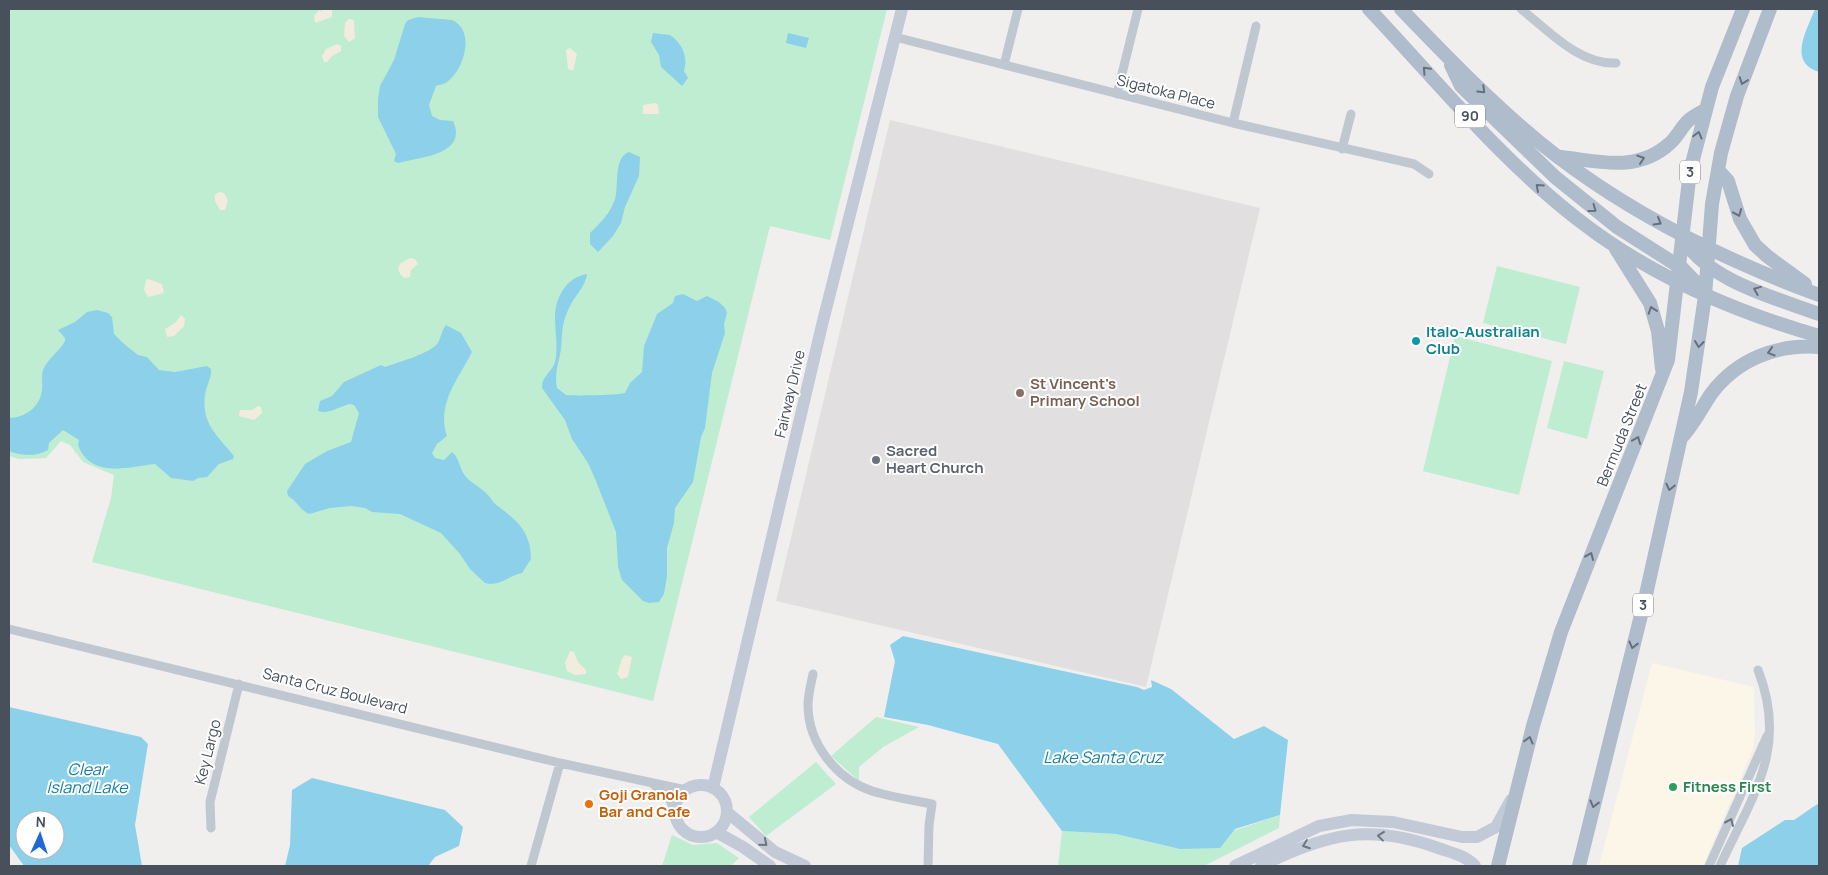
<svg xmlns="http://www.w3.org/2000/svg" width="1828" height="875" font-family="Manrope,sans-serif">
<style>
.commercial{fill:#fbf6e8}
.education{fill:#e2dfe0}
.green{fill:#beedd2}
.sand{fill:#f2ecdf}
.water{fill:#8cd1e9;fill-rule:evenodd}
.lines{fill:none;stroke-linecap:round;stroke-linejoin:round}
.street{stroke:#bfc8d0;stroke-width:9}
.secondary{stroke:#c1cad6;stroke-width:12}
.primary{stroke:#aebccc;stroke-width:14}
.oneway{stroke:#66707d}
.oneway2{stroke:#6b747e}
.oneway3{stroke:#6c7580}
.culture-dot{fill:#0f9aa8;stroke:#fff;stroke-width:2}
.education-dot{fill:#8d6e63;stroke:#fff;stroke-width:2}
.worship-dot{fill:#6b7280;stroke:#fff;stroke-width:2}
.leisure-dot{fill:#2e9e5b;stroke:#fff;stroke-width:2}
.food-dot{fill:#e8710a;stroke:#fff;stroke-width:2}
.labels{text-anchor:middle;stroke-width:4;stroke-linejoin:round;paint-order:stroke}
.shield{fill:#fff;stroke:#7e848c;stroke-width:1}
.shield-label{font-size:14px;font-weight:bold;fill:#47505b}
.street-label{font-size:15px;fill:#47505b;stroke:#fff}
.culture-label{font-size:15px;font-weight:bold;fill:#0d838f;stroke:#fff;text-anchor:start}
.education-label{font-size:15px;font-weight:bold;fill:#785e54;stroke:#fff;text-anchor:start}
.worship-label{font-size:15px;font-weight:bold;fill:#5b616d;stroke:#fff;text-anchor:start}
.leisure-label{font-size:15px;font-weight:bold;fill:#27864d;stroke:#fff;text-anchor:start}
.food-label{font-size:15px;font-weight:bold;fill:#c56008;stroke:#fff;text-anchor:start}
.water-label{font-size:16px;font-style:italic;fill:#117ea3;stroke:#fff}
</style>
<rect width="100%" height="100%" fill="#f1eeee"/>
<!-- commercial -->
<path class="commercial" d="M1652,663L1754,687L1755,733L1753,749L1703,866H1599Z"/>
<!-- education -->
<path class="education" d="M890,120L1260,208L1146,687L776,601Z"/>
<!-- green -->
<path class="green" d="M9,9H887L830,240L770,226L653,701L92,562L111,498L114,475L83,462L70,445L61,441L46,458L19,459L9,456Z
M1497,266L1580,287L1566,344L1483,323Z
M1455,336L1552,361L1519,495L1423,471Z
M1564,361L1604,371L1587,439L1547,428Z
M876,717L919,727L883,747L859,767V781L831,756Z
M816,762L836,784L766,836L749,817Z
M1280,815L1279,828L1204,866H1058L1062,831L1116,834L1180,849Z
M672,835L693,845L717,843L739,858L731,866H662Z"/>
<!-- sand -->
<path class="sand" d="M320,9H332V17L315,23L314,16L319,10L323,13Z
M349,19L354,20L355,38L349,42L344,36L345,23Z
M337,44L341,46V51L332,56L327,62H324L322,56L326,49Z
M570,48L577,54L573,71L568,69L566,50Z
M655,103L658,105L659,114H643V105Z
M219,192L224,193L228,200L225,210H220L215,201V195Z
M410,258L415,259L418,264L411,270L410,277L404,278L400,274L398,268L401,263Z
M148,279L162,284L164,293L148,297L144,290L146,280Z
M181,315L185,319L184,326L174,336L167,337L165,329L175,323Z
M258,406L261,407L262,413L254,420L239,416L240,410H252Z
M570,651L574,652L578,662L586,670V674L575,675L567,671L565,663Z
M625,655L632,657L628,677L621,679L617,674L622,659Z"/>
<!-- water -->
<path class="water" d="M1815,9H1819V72C1787,62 1807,30 1815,9Z
M418,17L452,20C476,30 464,70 447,82C443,85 440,84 436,86L429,105L432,116L440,120L453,121C469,156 416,157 398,163L394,161L396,154L378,117V99L380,86L394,60L405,24L408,20Z
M653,33L670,35C683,44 688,57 684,71L688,78L682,86L661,67L659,55L651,42Z
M788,33L809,38L806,48L786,43Z
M629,152L640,157L639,176L625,207L621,223L613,236L598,252L590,244V233C601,222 610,214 615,199C619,185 613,158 629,152Z
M587,274C586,285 576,295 571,304C561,324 563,329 561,349C559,363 554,373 557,388L566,395C573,396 620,395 625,393L630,383L642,372L644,346L655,319L657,314L673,303L675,296L683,294L697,301L707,296L719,302L725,308L727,313L724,324L725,333L712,373L705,428L701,437L693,482L675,508L674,523L667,548V576L664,594L659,602L649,603L643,601L622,580L618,567L616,532L596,481L588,463L572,439L565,420L542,388C541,377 552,372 555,362C561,335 546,312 565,287C571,279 578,276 587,274Z
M97,310L108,313L112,317L114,334L123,343L138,355L147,357L159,370L175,372L207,366L211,369C212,377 206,387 205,395C201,424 218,436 234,456L233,459L219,464L207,477L198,478L193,481L171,478L155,464C128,467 91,479 78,445L79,440L63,430L49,443L48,450C35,457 23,456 9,451V418C25,418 40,407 42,390C43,384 41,376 43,370C48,358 59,352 65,341V338L58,330L75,322L87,312Z
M446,325L461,333L472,352C459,378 436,404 447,436L437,444L432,453L435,458L444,460L452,452C460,458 459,470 467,478C473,484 482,488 488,495C491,498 492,501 495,504C515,519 531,530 531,559L522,573C508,576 499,587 485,583L470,569L460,554L441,533L400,514L372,512L365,508L351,506L330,508L309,514C300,510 297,501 288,496L287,491L305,464L327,451L351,442L359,413L354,405L350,404C340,406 328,415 318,411L320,401L332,396L344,382L381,365L385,367C399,362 431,353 438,343C441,337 442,330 446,325Z
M903,636L1137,687L1144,690L1152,687L1151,680L1171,689L1234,739L1264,726L1288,740L1280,815L1235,829L1220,848L1180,849L1116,834L1062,831L998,744L928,725L884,717L895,661L890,645Z
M9,707L141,737L148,744L135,825L142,866H24L9,845ZM25,820H55V850H25Z
M312,778L445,810L463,827L459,846L435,857L428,866H285L290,845L292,790Z
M1819,803V866H1738L1742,848L1785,820H1794Z"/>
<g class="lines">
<!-- street -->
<path class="street" d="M1521,9C1548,30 1579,65 1616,63
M895,37L1233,123L1414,164L1429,174
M1004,65L1018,9
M1117,94L1138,9
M1233,123L1256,26
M1342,149L1351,114
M9,629L560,763L686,790
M813,674C811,684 808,695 808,705C808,743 836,779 872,791C891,797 912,800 932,804L929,825L928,866
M654,785L668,796L675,811
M211,828L210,802L239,684
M531,866L560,763
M1709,866L1767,736
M1720,866C1752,796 1789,749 1758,670"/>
<!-- secondary -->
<path class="secondary" d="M675 811a26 26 0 1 1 52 0a26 26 0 1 1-52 0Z
M713,788L822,325L902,9
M727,812L775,852L805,866
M716,832L743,847L770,866
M1235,866L1319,826L1352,820L1393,822L1462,837H1477L1496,827L1511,800
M1261,866C1325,834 1368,823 1438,848C1452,853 1465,855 1475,866"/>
<!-- primary -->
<path class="primary" d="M1369,9C1436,80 1499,158 1576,218C1648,275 1732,311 1819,336
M1401,9C1451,61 1501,113 1558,157C1637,217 1727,261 1819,295
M1451,65L1461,86L1555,177L1617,227L1683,269L1705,292
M1561,157C1598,161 1637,173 1669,144C1677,138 1681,127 1689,120C1694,116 1700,113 1705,110
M1718,170L1728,181L1740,219L1755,245L1767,256L1805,284
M1681,236C1707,281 1773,297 1819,314
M1616,249L1650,303L1658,331L1662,369
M1683,436C1696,421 1701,409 1711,394C1737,359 1777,344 1819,347
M1498,866L1533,726L1561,632L1668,360L1690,171L1712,87L1743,9
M1579,866L1645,599L1691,392L1705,296L1712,204L1721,153L1737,96L1770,9"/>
</g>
<!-- one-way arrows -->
<defs><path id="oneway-chevron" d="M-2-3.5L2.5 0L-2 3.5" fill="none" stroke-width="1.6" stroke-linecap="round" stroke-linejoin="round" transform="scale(1.25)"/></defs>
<g class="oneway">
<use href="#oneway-chevron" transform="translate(1426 70) rotate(-133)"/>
<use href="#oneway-chevron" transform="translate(1743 81) rotate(110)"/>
<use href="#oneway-chevron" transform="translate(1482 90) rotate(44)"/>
<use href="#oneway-chevron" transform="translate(1698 135) rotate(-75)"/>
<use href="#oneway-chevron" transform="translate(1641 159) rotate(-18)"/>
<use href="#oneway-chevron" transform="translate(1539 187) rotate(-138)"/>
<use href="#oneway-chevron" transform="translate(1593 209) rotate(36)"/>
<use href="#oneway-chevron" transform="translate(1738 213) rotate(68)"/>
<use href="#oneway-chevron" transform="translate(1658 222) rotate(30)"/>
<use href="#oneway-chevron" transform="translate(1757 290) rotate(-158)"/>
<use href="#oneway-chevron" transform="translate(1652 310) rotate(-109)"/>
<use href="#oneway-chevron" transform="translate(1699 344) rotate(97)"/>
<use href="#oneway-chevron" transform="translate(1771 352) rotate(163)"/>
<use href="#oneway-chevron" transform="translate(1637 440) rotate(-68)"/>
<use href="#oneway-chevron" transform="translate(1670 487) rotate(103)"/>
<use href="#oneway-chevron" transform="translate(1590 556) rotate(-67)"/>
<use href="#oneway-chevron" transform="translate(1633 645) rotate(104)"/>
<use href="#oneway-chevron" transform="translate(1529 740) rotate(-75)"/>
<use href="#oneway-chevron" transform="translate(1594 804) rotate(104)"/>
</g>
<use class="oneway2" href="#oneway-chevron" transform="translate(1730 822) rotate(-66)"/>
<g class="oneway3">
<use href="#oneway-chevron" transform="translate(1381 836) rotate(-173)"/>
<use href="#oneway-chevron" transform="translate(764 843) rotate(40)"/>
<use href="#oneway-chevron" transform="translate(1306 845) rotate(160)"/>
</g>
<!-- markers -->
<circle class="culture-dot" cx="1416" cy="341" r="5"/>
<circle class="education-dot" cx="1020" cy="393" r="5"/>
<circle class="worship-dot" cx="876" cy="460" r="5"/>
<circle class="leisure-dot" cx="1673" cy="787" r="5"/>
<circle class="food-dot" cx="589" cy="804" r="5"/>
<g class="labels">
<!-- shield labels -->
<g class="shield">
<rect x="1455" y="104.5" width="30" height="23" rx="4"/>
<rect x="1680" y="160.5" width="20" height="23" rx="4"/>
<rect x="1633" y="593.5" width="20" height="23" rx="4"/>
</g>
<g class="shield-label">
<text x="1470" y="121">90</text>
<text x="1690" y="177">3</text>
<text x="1643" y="610">3</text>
</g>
<!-- street labels -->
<g class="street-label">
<text transform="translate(1166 92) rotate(14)" y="5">Sigatoka Place</text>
<text transform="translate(790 394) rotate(-77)" y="5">Fairway Drive</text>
<text transform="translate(1622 435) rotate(-68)" y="5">Bermuda Street</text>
<text transform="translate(335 691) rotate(14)" y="5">Santa Cruz Boulevard</text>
<text transform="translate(208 752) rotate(-76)" y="5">Key Largo</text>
</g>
<!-- culture labels -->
<g class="culture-label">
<text x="1426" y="337">Italo-Australian<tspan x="1426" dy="17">Club</tspan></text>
</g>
<!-- education labels -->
<g class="education-label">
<text x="1030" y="389">St Vincent's<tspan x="1030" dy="17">Primary School</tspan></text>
</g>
<!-- worship labels -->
<g class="worship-label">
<text x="886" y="456">Sacred<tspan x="886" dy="17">Heart Church</tspan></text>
</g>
<!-- leisure labels -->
<g class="leisure-label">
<text x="1683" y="792">Fitness First</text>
</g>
<!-- food labels -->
<g class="food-label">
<text x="599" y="800">Goji Granola<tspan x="599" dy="17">Bar and Cafe</tspan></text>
</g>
<!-- water labels -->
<g class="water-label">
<text x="1103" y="763">Lake Santa Cruz</text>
<text x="87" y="775">Clear<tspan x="87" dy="18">Island Lake</tspan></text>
</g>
</g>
<!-- border -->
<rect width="1828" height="875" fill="none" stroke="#47505b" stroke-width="20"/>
<!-- north arrow -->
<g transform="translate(40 835) rotate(3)"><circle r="24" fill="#ffffff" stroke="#b5b9bd"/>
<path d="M0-4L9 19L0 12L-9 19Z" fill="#1f68d9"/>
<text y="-8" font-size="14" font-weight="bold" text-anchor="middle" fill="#47505b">N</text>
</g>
</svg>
